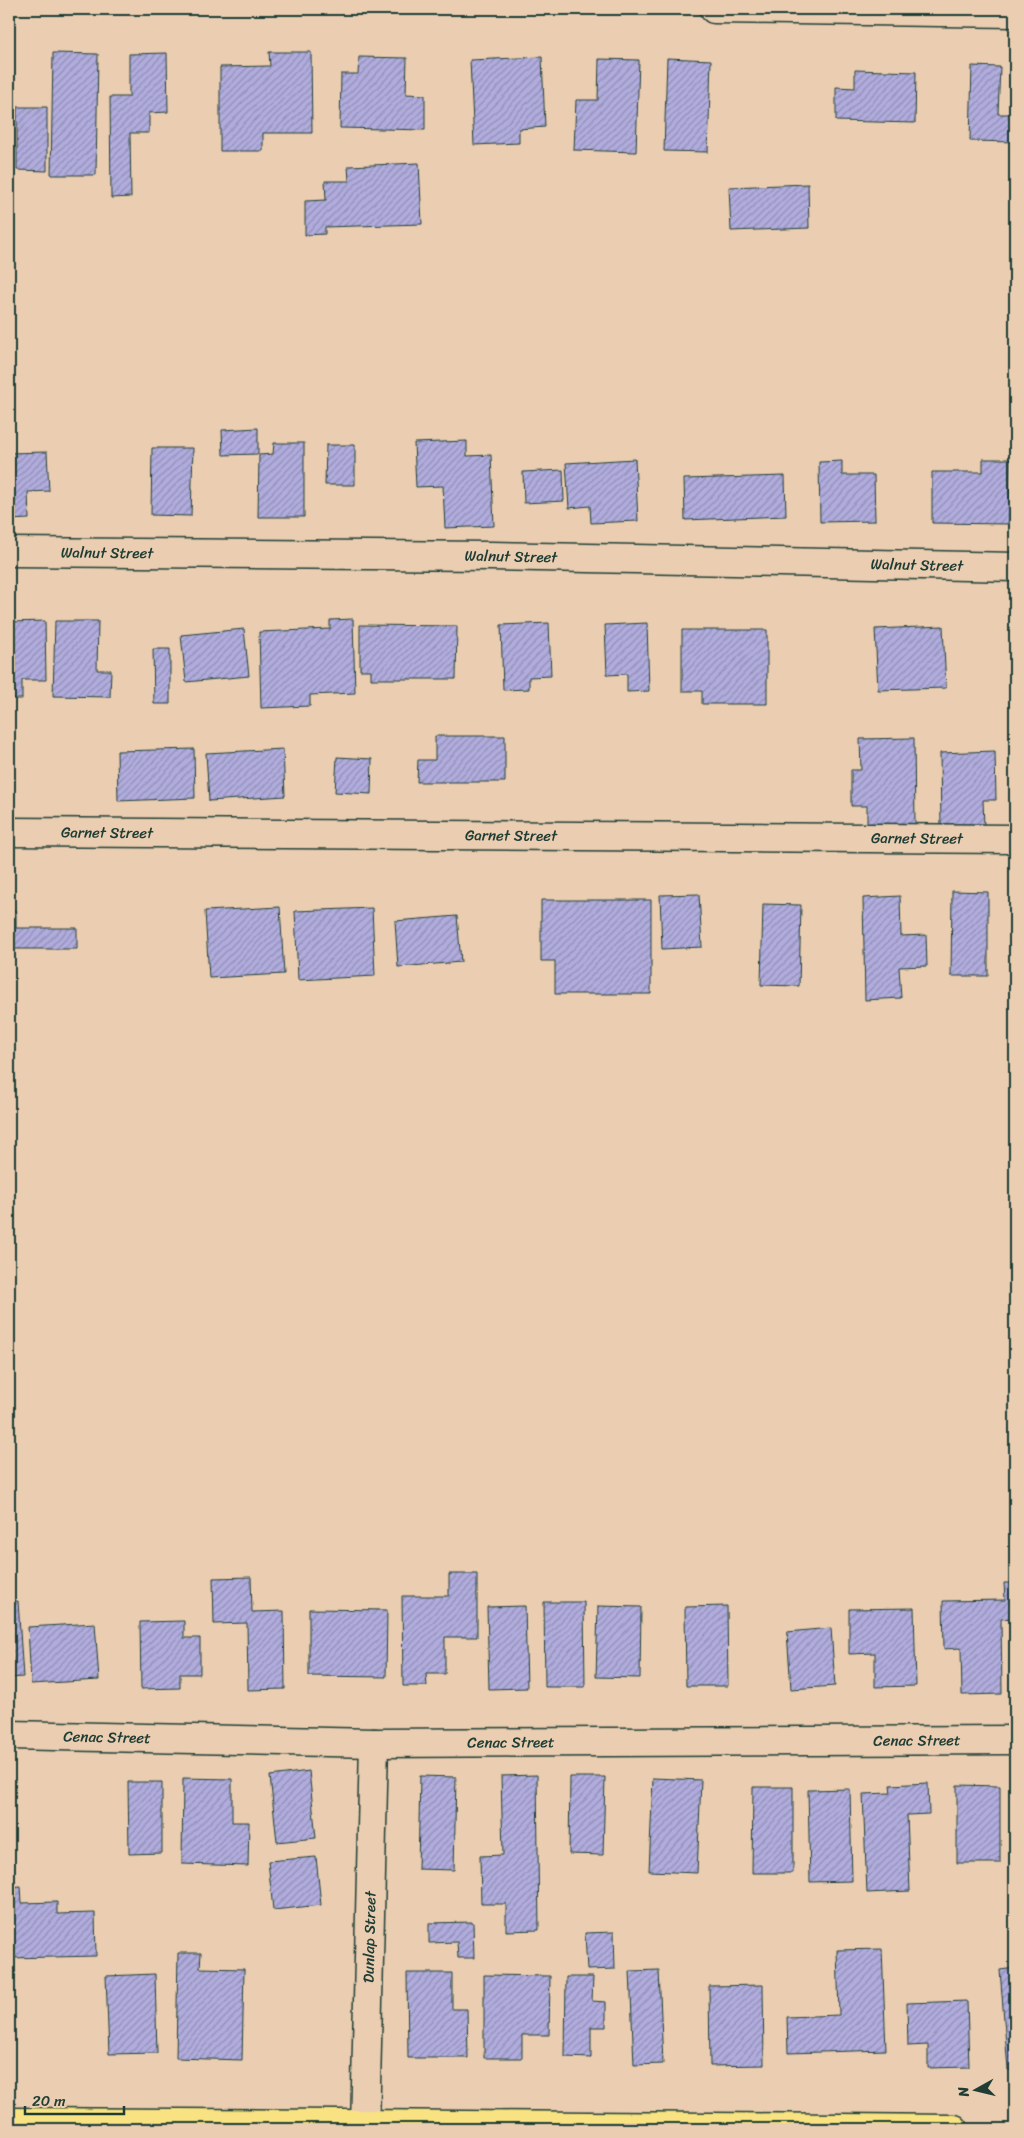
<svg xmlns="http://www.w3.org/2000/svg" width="1024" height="2138" font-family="Sriracha,sans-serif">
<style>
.building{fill:url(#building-hatch);stroke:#1f3d34}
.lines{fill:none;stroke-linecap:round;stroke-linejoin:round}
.minor-casing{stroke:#1f3d34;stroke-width:31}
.primary-casing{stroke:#1f3d34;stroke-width:31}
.minor{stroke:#ebceb2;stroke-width:28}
.primary{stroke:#f8e281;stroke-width:28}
.labels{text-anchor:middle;stroke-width:4;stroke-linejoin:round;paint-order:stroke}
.street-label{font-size:15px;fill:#1f3d34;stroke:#ebceb2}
</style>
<defs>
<pattern id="building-hatch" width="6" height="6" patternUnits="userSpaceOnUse" patternTransform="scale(1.25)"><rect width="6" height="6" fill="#b1acdd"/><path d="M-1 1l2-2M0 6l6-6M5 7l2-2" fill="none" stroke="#8f8db4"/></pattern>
</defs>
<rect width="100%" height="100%" fill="#ebceb2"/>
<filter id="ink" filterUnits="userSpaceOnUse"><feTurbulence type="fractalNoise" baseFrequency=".02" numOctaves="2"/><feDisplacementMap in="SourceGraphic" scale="10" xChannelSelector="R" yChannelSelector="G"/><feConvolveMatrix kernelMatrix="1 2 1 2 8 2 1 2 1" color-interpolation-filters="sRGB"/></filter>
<g filter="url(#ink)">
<!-- building -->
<path class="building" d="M269,52H311L312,133H263V151H220V67L270,66Z
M53,53L98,54L96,175H51Z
M167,53L168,112L149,113V133H130L131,197L111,198L110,97H129V54Z
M359,57L407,58L406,94L425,95V130L340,128L341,74H358Z
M542,57L545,127L519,129V143L474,145L470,60Z
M667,58L711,60L708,152L664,151Z
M599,59L639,60L636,152L574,150L576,100H598Z
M972,66L1000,67L998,114H1015V142L970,141Z
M855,70L916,72L915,123L836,121V87L855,88Z
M17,107H47V171L17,170Z
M419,163L422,224L325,227V234L305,235V201L326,200L325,181H349L348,166Z
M808,184L809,228L731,231L729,187Z
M258,428V454L223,455L222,430Z
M467,441V456L491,455L494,526L445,528L443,486L416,487L414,443Z
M274,443H304V517H258L259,455L273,454Z
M326,445H355V485H325Z
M152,448H193L191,516L151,515Z
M47,452L49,491L28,492L29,519L9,520V453Z
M635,459L638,521L591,523L590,506L569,508L566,463Z
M983,459H1010L1009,524L932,523V472H983Z
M842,461V475H874L875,521L820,522L819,462Z
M563,470L564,501L524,503L523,472Z
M785,476L786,516L685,520L684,479Z
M353,619L355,693L310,695V706L261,708L259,632L330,629V620Z
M45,621L46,680H22V699H9V622Z
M55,621H98L97,670H111L110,697L53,696Z
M549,623L551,676L529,677V689L503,690L501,625Z
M647,623L649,691L627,692V674L607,675L605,625Z
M360,625L457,626L456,679H371V670H360Z
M943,626L946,688L878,690L875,629Z
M244,629L249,676L186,682L181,635Z
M682,630H767V704H702V691H682Z
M153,649H170V704H154Z
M435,736H505V782H417L418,760H435Z
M914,738L915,824L867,825V806H851V770H861L860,739Z
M194,749L195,798L118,801L117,751Z
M283,749L285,796L209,801L206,753Z
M995,751L996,800H983L984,826L941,827L940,753Z
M337,757L372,759L371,794L335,792Z
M952,891L988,892V976H951Z
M699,894L702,947L662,949L660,895Z
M900,896L901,936L926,935L927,966L899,967L901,998L865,1000L863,898Z
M541,900H651V994H555V961H541Z
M763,904L801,905L799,986L761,985Z
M280,907L284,974L209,978L205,911Z
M372,908L375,976L298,980L295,911Z
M9,911H16V928H77V949H9Z
M457,916L461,962L398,967L395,921Z
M449,1574H477V1637H445V1674H426L427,1686H403L402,1596H449Z
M251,1577L252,1612L284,1611L285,1689L248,1690L247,1623L214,1624L213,1578Z
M1004,1583H1015V1618L1001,1619L1002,1694L962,1695L961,1648L944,1649L943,1601L1005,1600Z
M9,1601H18L23,1677L9,1678Z
M544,1602H584L585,1687H545Z
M525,1606L527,1688L489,1689L487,1607Z
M598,1606L641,1607L640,1678L596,1677Z
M727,1606L728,1686H686L685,1607Z
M914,1608L916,1686L875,1687V1653L849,1654V1609Z
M309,1609L387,1610L386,1677L309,1676Z
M184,1621V1638H200V1674H180V1688L141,1689L140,1622Z
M95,1623L99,1680L31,1684L28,1627Z
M831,1628L835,1686L791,1689L787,1632Z
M309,1771L316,1838L277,1842L270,1776Z
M537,1775L539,1930L506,1931V1904H481L480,1856L503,1855L501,1776Z
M420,1776L456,1777L454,1870L418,1869Z
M570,1777H605L603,1855L569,1854Z
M183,1778L232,1779V1822H249L248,1866L182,1864Z
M653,1778L701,1780L697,1873L649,1871Z
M128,1782H162V1853L129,1854Z
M928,1783L929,1814L907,1815L910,1891L867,1893L863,1794L891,1793L890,1785Z
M957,1785L1000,1786V1863H957Z
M753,1787H793V1873H752Z
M850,1789L852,1881L810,1882L808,1790Z
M316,1857L321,1905L273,1910L268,1861Z
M21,1886L22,1903L57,1902V1914L95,1913L96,1956L9,1958V1887Z
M473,1922L474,1958H458L457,1942L429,1943V1923Z
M614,1932L615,1969L587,1970L585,1933Z
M882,1949L886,2050L788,2053L787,2017L839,2015L837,1950Z
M178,1953H201L200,1968L244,1969L242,2060L176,2058Z
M1015,1968V2070H1008L1000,1970Z
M659,1970L663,2064L634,2065L630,1971Z
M407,1973H452V2009H467L468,2058H408Z
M155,1974L157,2053L109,2054L106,1976Z
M484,1975L550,1976L549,2035H522V2058H484Z
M566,1977H593L592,2001L606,2002V2027H591V2058L565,2057Z
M763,1985L764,2065L710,2066L709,1986Z
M967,2001L969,2067L928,2068V2045L908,2046L907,2003Z"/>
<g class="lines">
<!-- minor casing -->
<g class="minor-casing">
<g id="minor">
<path d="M714,9L1015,13"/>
<path id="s1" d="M9,552L491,556L1015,567"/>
<path id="s2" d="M9,832L1015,839"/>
<path id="s3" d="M9,1735L374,1743L1015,1740"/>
<path id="s4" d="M365,2129L374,1743"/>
</g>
</g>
<!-- primary casing -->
<g class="primary-casing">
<path id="primary" d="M9,2122C324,2125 639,2124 954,2129"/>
</g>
<!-- minor -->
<use href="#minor" class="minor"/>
<!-- primary -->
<use href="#primary" class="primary"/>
</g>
</g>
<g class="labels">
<!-- street labels -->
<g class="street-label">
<text dy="5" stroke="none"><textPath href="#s1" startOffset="98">Walnut Street</textPath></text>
<text dy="5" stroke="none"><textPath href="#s1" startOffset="502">Walnut Street</textPath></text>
<text dy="5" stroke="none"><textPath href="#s1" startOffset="908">Walnut Street</textPath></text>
<text dy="5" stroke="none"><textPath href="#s2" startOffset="98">Garnet Street</textPath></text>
<text dy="5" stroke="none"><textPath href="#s2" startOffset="502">Garnet Street</textPath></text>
<text dy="5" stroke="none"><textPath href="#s2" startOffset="908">Garnet Street</textPath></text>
<text dy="5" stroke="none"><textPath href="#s3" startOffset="98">Cenac Street</textPath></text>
<text dy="5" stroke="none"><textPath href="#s3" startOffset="908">Cenac Street</textPath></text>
<text dy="5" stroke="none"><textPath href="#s3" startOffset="502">Cenac Street</textPath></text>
<text dy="5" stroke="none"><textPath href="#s4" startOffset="192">Dunlap Street</textPath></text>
</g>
</g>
<!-- margin -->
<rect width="1024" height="2138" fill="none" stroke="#ebceb2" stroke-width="30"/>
<rect x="15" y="15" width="994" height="2108" fill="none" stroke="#1f3d34" stroke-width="2" filter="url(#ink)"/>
<!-- north arrow -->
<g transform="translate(976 2090) rotate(262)" stroke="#ebceb2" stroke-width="4" paint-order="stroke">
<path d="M0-4L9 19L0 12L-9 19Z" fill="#1f3d34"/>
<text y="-8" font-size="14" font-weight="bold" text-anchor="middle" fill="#1f3d34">N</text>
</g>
<!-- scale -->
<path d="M25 2106v8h99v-8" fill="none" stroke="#1f3d34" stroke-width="2.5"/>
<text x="32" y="2106" font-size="15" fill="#1f3d34" stroke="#ebceb2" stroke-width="4" paint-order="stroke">20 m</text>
</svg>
